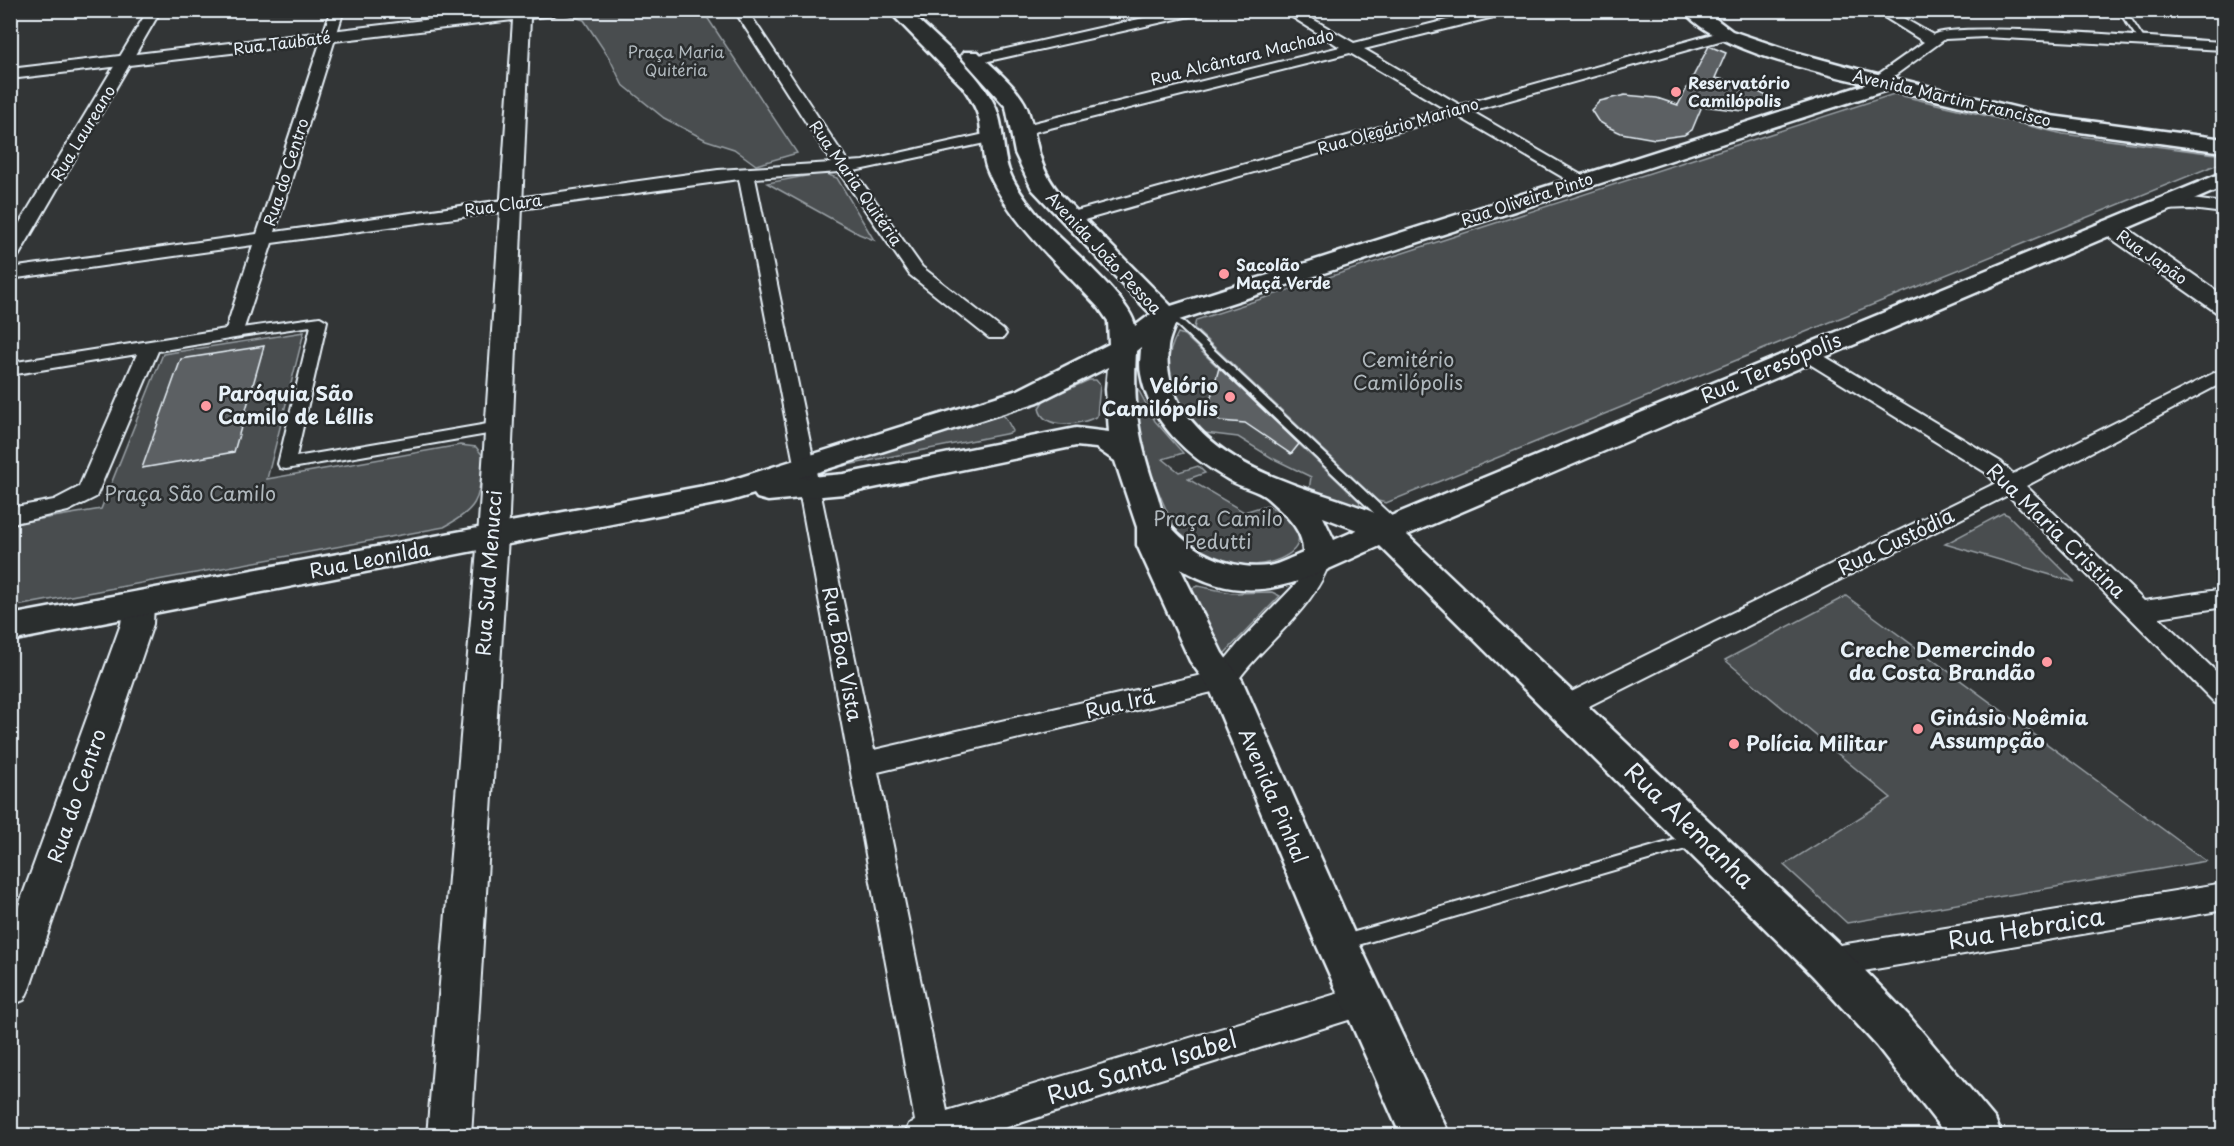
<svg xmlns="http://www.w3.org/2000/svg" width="2234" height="1146" font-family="'Playpen Sans',sans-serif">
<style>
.green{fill:#494d4f;stroke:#989fa4;stroke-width:1.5}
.building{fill:#5c6063;stroke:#e8f1f8;stroke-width:1.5}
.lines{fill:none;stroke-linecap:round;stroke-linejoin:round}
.service-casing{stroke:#e8f1f8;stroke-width:4}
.pedestrian-casing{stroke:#e8f1f8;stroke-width:4}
.minor-casing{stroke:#e8f1f8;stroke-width:4}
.tertiary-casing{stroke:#e8f1f8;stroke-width:4}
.secondary-casing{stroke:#e8f1f8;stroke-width:5}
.service{fill:#2a2d2e;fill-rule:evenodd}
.pedestrian{fill:#2a2d2e;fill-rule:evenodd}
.minor{fill:#2a2d2e;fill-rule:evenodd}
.tertiary{fill:#2a2d2e;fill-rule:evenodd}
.secondary{fill:#2a2d2e;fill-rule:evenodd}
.poi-dot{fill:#ff9aa2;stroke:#2a2d2e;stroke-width:2}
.labels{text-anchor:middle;stroke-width:5;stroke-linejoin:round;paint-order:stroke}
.far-street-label{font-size:16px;fill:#e8f1f8;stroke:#2a2d2e}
.far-park-label{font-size:16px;fill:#b0b8bd;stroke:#2a2d2e}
.far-poi-label{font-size:16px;font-weight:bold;fill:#e8f1f8;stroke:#2a2d2e;text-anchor:start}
.park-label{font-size:20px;fill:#b0b8bd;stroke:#2a2d2e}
.street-label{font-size:20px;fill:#e8f1f8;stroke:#2a2d2e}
.poi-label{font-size:20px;font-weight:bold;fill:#e8f1f8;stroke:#2a2d2e;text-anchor:start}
.near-street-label{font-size:24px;fill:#e8f1f8;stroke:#2a2d2e}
</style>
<rect width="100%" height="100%" fill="#323536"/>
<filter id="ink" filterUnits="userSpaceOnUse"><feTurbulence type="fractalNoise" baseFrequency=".0167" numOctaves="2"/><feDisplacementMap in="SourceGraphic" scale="12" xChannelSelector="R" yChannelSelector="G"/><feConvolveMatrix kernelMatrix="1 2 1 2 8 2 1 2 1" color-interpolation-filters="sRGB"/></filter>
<g filter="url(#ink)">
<!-- green -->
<path class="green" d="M585,10L703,11L797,153L756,165L734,149L706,140L664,118L622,84L610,59L584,20L564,14Z
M1894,94L2063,134L2223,155V162L1386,503L1378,501L1194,328L1196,320Z
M823,173L837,178L874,240L859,234L767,183Z
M304,332L267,479L460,445L476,447L483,456C478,497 483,506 444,527L11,607V524L101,509L163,354Z
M1178,333L1184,335L1360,502L1358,508L1309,490L1311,477L1272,458L1238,437L1205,433C1177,404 1155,373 1178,333Z
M1089,380H1096L1100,385L1097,416C1083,425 1043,431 1039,408L1044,400Z
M1135,388L1138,389L1155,421L1183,453L1163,459L1179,472L1198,466L1205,473L1188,479L1244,512L1267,505C1353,551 1241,588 1192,549C1174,534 1165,506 1156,486C1142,456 1131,420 1135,388Z
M1002,415L1005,417L1013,431L1010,433L833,468L835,465Z
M2003,513L2008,515L2075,582L1945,544Z
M1198,586L1232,593L1272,592L1280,596L1223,655L1188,589Z
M1846,596L2206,861L1847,923L1784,865L1891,798L1725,660Z"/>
<!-- building -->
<path class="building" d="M1709,46L1726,53L1715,78L1743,83L1777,102L1742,111L1702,106L1692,130L1684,135L1655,139L1621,133L1608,127L1598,121L1591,110L1600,101L1625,95L1657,98L1678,105Z
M264,346L234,452L142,468L181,359Z
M1219,368L1299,444L1291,454L1245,423L1220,421L1208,408Z"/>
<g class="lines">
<!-- service casing -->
<g class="service-casing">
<path id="service" d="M2118,10H2125L2146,42L2145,43H2141Z
M1165,313L1184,322L1399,523L1401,526L1399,529H1391L1178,326L1162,318V314Z
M1696,834L1701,836L1703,840L1701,844L1696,846L1341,950L1335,948L1333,943L1335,938L1341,936Z"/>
</g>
<!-- pedestrian casing -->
<g class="pedestrian-casing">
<path id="pedestrian" d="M320,317L327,321L296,457L499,422L507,427L499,432L286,469L280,468L278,464L311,326L234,337L227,333L234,329Z"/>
</g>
<!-- minor casing -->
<g class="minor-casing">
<path id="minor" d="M148,10H161L19,255L16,259L10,260V239Z
M331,10H344L275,232L718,170L832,163L734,10H747L848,162L863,161L994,132L999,134L1002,137L999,140L854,171L922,267L1003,330L1006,334L1003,338H989L910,275L839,172L755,178L874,750L1215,672L1239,643L1296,584L1311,552L1319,550L1327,552L1331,558C1314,612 1263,642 1233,687L878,772L947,1111L1363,986L1374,990L1379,1001L1374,1012L979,1136H904L909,1124L915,1121L796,474L739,179L272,243L241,337L158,351L96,497L68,511L10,524V508L54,500L79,487L137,354L10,375V363L226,329L253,245L10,279V268L257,234Z
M1179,10H1205L1199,14L975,64L968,60L975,56Z
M1281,10H1297L1354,43L1487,10H1511L1510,13L1364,49L1460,105L1720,32H1730L1732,35L1730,38L1471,111L1588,179L1590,182L1588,185H1576L1456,115L1077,222H1065L1062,218L1065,214L1445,109L1350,53L1022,135L1014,130L1017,127L1340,47Z
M1873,10H1889L1933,35C1954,20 2182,40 2224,42V50L1985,37L1945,39L1883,84H1873L1871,81L1873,78L1924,42Z
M2215,10H2224V17Z
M2191,199L2224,203V213L2191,209L2162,210L2154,205L2162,200Z
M1807,348L1814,350L2001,462L2013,474L2224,368V382L2026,486L2144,601L2224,589V607L2159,617L2224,679V706L2215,703L2008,495L1575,713L1566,716L1557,713L1553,706L1557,699L1996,483L1985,472L1800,358L1797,354L1800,350Z
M2224,883V910L1828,977L1817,972L1812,962L1817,952L1828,947Z"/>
</g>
<!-- tertiary casing -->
<g class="tertiary-casing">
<path id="tertiary" d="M508,10H562L554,15L530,18L508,537L471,1136H427L478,537L513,20L10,79V69Z
M2110,221L2118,222L2224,296V314L2216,312L2102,232L2099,227L2102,222Z
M139,593L150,596L154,604L153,624L30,987L24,1000L10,1006V930L121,624L124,604L128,596Z"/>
</g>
<!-- secondary casing -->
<g class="secondary-casing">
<path id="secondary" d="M888,10H908C935,37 974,67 992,100C1005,122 1001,148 1009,171C1015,186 1026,201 1036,213C1057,238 1131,298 1135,326L1151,314L1032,189L1015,153L1006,107L964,60L961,56L964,52H978C993,68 1018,87 1027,108C1039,142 1035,163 1060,194L1171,306L1867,84C1819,72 1713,50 1683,10H1704L1732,31L1791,51L1857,69L2051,116L2224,139V152L2051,128L1890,89L1176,321C1174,329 1169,338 1168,347C1161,415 1225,459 1282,480C1316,494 1353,502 1386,518L2224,172V187L1407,535L1843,948L1909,1016L1995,1119L2002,1136H1947L1877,1046L1813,976L1380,546C1310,576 1255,614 1180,568L1222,653L1242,680L1354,933L1450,1136H1401L1316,944L1209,687L1190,661L1137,545V527L1115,461L1096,448L1076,446L844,494L768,501L757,498L754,494L730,501L10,641V615L725,482L1018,390L1109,344L1108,321L1099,308C1060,266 1013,226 989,174C980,156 984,134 978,115C975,105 969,96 963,87ZM1141,347C1141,355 1139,365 1141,374C1149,422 1189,457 1229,480C1240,487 1258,490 1267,498C1283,513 1304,528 1303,553C1292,557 1280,564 1269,566C1232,571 1191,553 1168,523C1162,516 1160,503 1157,494C1138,441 1133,406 1136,351ZM1108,367L1106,389L1109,432L1076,428L844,474L799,478L1038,402ZM1323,517L1357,530L1334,540Z"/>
</g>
<!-- service -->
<use href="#service" class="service"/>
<!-- pedestrian -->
<use href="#pedestrian" class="pedestrian"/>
<!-- minor -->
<use href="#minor" class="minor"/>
<!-- tertiary -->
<use href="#tertiary" class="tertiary"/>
<!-- secondary -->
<use href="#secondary" class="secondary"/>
</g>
</g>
<!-- markers -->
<g class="poi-dot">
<circle cx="1676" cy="92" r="6"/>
<circle cx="1224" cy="274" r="6"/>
<circle cx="1230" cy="397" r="6"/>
<circle cx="206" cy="406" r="6"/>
<circle cx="2047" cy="662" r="6"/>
<circle cx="1918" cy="729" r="6"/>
<circle cx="1734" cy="744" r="6"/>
</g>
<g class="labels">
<!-- far-street labels -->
<g class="far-street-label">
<text transform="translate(282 43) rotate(-7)" y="6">Rua Taubaté</text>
<text transform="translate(1242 57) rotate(-14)" y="6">Rua Alcântara Machado</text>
<text transform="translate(1952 98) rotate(13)" y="6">Avenida Martim Francisco</text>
<text transform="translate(1398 126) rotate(-16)" y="6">Rua Olegário Mariano</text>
<text transform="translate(83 133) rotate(-59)" y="6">Rua Laureano</text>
<text transform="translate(286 172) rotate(-72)" y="6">Rua do Centro</text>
<text transform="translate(856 183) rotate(55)" y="6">Rua Maria Quitéria</text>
<text transform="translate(1527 199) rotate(-18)" y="6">Rua Oliveira Pinto</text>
<text transform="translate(503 205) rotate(-8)" y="6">Rua Clara</text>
<text transform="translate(1104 253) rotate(47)" y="6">Avenida João Pessoa</text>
<text transform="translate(2152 257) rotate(35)" y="6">Rua Japão</text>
</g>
<!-- far-park labels -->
<g class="far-park-label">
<text x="676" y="58">Praça Maria<tspan x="676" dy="18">Quitéria</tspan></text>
</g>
<!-- far-poi labels -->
<g class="far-poi-label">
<text x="1688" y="89">Reservatório<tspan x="1688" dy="18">Camilópolis</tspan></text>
<text x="1236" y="271">Sacolão<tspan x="1236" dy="18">Maçã Verde</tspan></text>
</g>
<!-- park labels -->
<g class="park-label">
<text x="1408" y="367">Cemitério<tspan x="1408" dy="23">Camilópolis</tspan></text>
<text x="190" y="501">Praça São Camilo</text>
<text x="1218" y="526">Praça Camilo<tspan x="1218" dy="23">Pedutti</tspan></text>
</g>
<!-- street labels -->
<g class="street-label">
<text transform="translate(1771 368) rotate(-23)" y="7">Rua Teresópolis</text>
<text transform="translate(2056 531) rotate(44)" y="7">Rua Maria Cristina</text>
<text transform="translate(1896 542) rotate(-26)" y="7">Rua Custódia</text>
<text transform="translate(370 560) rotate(-11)" y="7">Rua Leonilda</text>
<text transform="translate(489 573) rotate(-86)" y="7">Rua Sud Menucci</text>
<text transform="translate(842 654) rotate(79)" y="7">Rua Boa Vista</text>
<text transform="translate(1120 704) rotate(-13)" y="7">Rua Irã</text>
<text transform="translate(77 796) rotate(-71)" y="7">Rua do Centro</text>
<text transform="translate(1273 796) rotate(67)" y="7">Avenida Pinhal</text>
</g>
<!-- poi labels -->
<g class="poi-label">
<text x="1218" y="393" text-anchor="end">Velório<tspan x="1218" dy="23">Camilópolis</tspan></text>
<text x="218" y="401">Paróquia São<tspan x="218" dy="23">Camilo de Léllis</tspan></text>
<text x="2035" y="657" text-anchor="end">Creche Demercindo<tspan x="2035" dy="23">da Costa Brandão</tspan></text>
<text x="1930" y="725">Ginásio Noêmia<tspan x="1930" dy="23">Assumpção</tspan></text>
<text x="1746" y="751">Polícia Militar</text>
</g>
<!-- near-street labels -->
<g class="near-street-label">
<text transform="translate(1689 826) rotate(44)" y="8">Rua Alemanha</text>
<text transform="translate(2026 929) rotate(-9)" y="8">Rua Hebraica</text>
<text transform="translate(1142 1068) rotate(-17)" y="8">Rua Santa Isabel</text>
</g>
</g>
<!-- margin -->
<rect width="2234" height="1146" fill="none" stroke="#2a2d2e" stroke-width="36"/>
<rect x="18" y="18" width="2198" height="1110" fill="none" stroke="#e8f1f8" stroke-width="2" filter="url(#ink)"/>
</svg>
